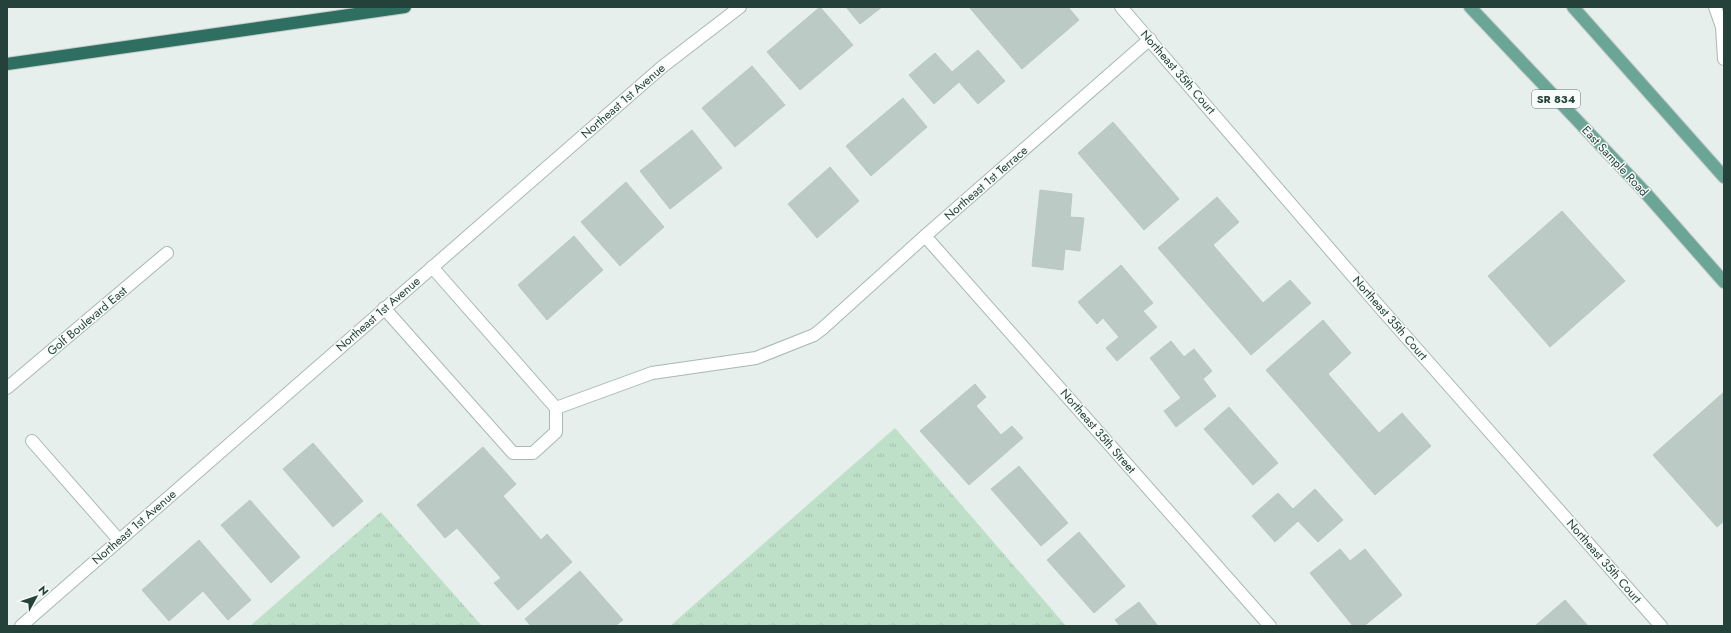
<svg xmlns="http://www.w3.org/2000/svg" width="1731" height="633" font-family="Jost,sans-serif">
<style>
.grass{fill:url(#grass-tufts)}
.building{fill:#bbcac4;stroke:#b8c9c2}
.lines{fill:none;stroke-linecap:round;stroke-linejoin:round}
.service-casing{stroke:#a8b8b2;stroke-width:14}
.minor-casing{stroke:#a8b8b2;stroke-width:14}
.primary-casing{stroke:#c2cac8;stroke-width:14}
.motorway-casing{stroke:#c2cac8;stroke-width:14}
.service{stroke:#fff;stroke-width:12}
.minor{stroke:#fff;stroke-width:12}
.primary{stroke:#6aa596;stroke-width:12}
.motorway{stroke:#2f6f62;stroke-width:12}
.labels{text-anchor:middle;stroke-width:3;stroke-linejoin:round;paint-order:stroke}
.shield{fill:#f7fbf9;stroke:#637a73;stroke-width:1}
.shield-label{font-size:11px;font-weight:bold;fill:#24423a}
.street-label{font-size:12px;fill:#24423a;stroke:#f7fbf9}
</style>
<defs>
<pattern id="grass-tufts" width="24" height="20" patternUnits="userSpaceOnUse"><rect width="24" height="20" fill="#bfe0c8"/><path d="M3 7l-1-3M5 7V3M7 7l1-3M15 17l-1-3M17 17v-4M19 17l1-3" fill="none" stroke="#a4c1ad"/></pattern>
</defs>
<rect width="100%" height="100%" fill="#e6efeb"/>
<!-- grass -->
<path class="grass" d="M895,428L1066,626H670Z
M381,512L482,626H250Z"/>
<!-- building -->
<path class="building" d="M820,7L853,45L800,90L767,52Z
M846,7H882L860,24Z
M969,7H1068L1079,20L1022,69Z
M978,50L1005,81L978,104L959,82L934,104L909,75L935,53L952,72Z
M752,66L785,105L735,147L702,108Z
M903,98L927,127L871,176L846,146Z
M1113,122L1179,199L1144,230L1078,153Z
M692,130L722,168L670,209L640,171Z
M830,167L859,201L817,238L788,204Z
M626,182L664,227L620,266L581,222Z
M1040,190L1072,194L1070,217L1084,218L1080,251L1065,249L1063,270L1032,266Z
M1217,197L1239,222L1213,245L1263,303L1290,280L1311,303L1251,355L1158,248Z
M1562,211L1625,281L1550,347L1488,276Z
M574,236L603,270L547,320L518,285Z
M1121,265L1153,303L1143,311L1157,327L1117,361L1106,348L1119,337L1103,318L1097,324L1078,302Z
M1323,320L1351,353L1328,374L1379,433L1402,413L1431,446L1375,495L1266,370Z
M1171,341L1184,357L1194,349L1212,371L1203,379L1216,396L1176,427L1164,411L1181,398L1150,358Z
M975,384L986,397L976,406L1001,435L1012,426L1023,438L969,485L920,431Z
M1724,392V521L1717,527L1653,455Z
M1229,407L1278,463L1253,485L1204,429Z
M313,443L363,501L333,527L283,469Z
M483,447L516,484L503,496L541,540L547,534L572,562L518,610L494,583L501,578L457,528L445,538L417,505Z
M1019,466L1068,523L1041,546L991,489Z
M1315,489L1343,520L1318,542L1298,521L1275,542L1252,516L1278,493L1293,509Z
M250,500L300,557L271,583L221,525Z
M1079,532L1125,586L1094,613L1047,560Z
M199,540L251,600L228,620L203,591L169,621L142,590Z
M1340,549L1350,561L1365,549L1402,595L1364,626H1353L1310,573Z
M580,571L623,620L615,626H531L525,619Z
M1565,600L1588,626H1535Z
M1139,602L1158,626H1120L1115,620Z"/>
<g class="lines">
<!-- service casing -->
<g class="service-casing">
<path id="service" d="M1715,7L1722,27L1724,59
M384,308L513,453H533L556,432V408L432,267
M556,408L652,373L756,358L814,335L823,328
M32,441L119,540"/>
</g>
<!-- minor casing -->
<g class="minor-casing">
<path id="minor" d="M1121,7L1377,304L1661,626
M925,236L1270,626
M823,328L925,236L1150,39
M7,388L167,253
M21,626L662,67L740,7"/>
</g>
<!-- primary casing -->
<g class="primary-casing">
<path id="primary" d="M1470,7L1643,190L1724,282
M1573,7L1724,177"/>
</g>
<!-- motorway casing -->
<g class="motorway-casing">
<path id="motorway" d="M7,64L405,7"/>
</g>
<!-- service -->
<use href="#service" class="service"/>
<!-- minor -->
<use href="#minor" class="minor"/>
<!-- primary -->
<use href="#primary" class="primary"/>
<!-- motorway -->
<use href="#motorway" class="motorway"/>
</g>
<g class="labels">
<!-- shield labels -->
<rect class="shield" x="1532" y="90" width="48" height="18" rx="3"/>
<g class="shield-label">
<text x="1556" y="103">SR 834</text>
</g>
<!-- street labels -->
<g class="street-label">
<text transform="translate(1178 72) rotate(49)" y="4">Northeast 35th Court</text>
<text transform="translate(623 101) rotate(-41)" y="4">Northeast 1st Avenue</text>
<text transform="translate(1615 161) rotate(47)" y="4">East Sample Road</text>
<text transform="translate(986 183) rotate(-41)" y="4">Northeast 1st Terrace</text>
<text transform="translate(378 314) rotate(-41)" y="4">Northeast 1st Avenue</text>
<text transform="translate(1390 318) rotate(49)" y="4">Northeast 35th Court</text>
<text transform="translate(87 321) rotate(-40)" y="4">Golf Boulevard East</text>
<text transform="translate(1098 431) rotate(49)" y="4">Northeast 35th Street</text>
<text transform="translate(134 527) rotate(-41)" y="4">Northeast 1st Avenue</text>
<text transform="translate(1604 561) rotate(49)" y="4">Northeast 35th Court</text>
</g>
</g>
<!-- border -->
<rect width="1731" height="633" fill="none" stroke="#24423a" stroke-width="16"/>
<!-- north arrow -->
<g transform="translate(36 597) rotate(50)" stroke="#f7fbf9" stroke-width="3" paint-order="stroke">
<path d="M0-3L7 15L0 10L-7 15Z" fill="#24423a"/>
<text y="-6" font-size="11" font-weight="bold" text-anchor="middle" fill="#24423a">N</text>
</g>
</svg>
